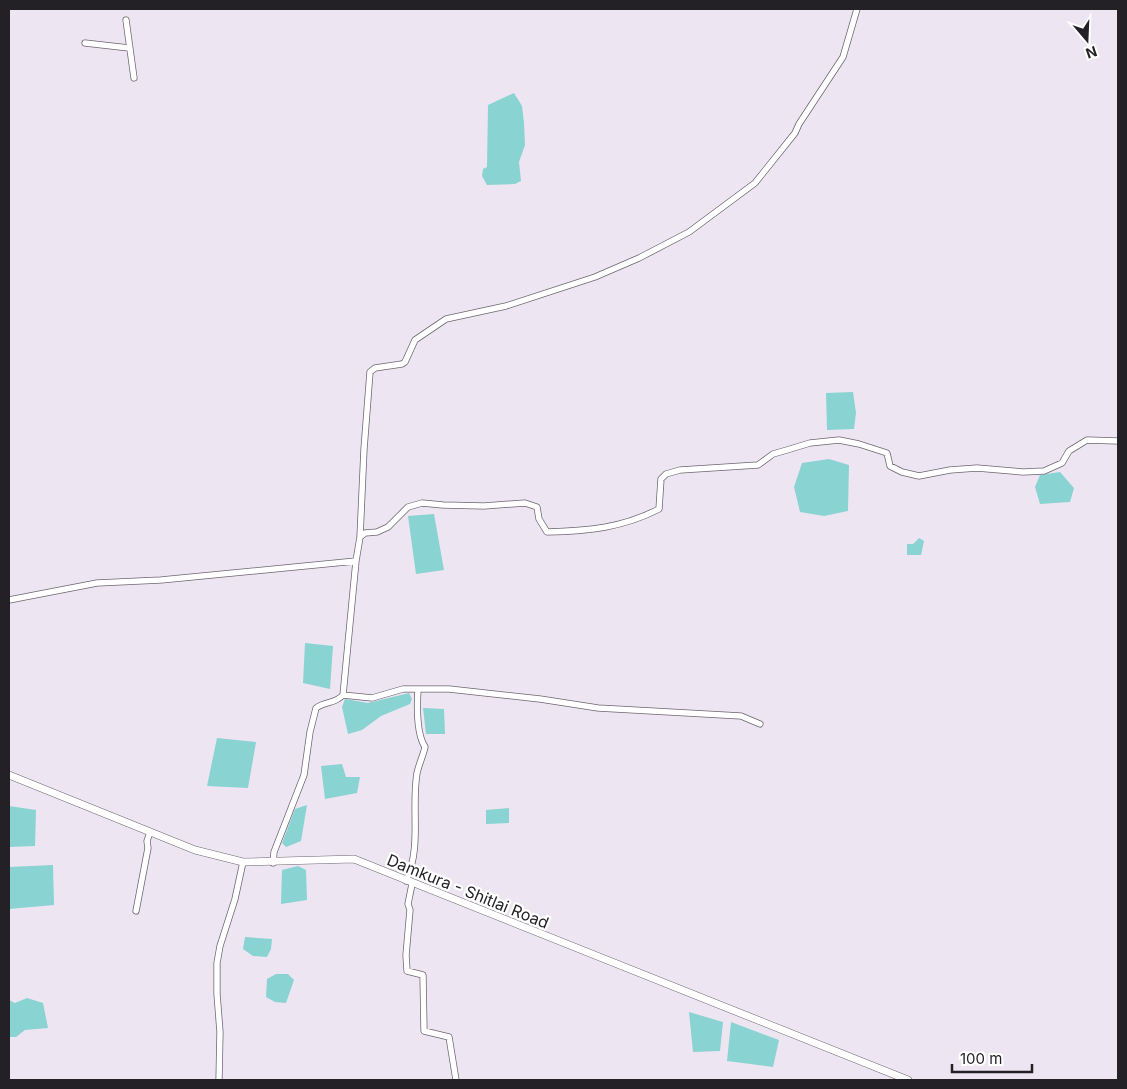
<svg xmlns="http://www.w3.org/2000/svg" width="1127" height="1089" font-family="Inter,sans-serif">
<style>
.water{fill:#89d3d3}
.lines{fill:none;stroke-linecap:round;stroke-linejoin:round}
.minor-casing{stroke:#6d6570;stroke-width:7}
.tertiary-casing{stroke:#6d6570;stroke-width:8}
.minor{stroke:#fff;stroke-width:5.5}
.tertiary{stroke:#fff;stroke-width:7}
.labels{text-anchor:middle;stroke-width:4.5;stroke-linejoin:round;paint-order:stroke}
.street-label{font-size:16px;fill:#242126;stroke:#fff}
</style>
<rect width="100%" height="100%" fill="#eee5f2"/>
<!-- water -->
<path class="water" d="M514,93L522,106L524,123L525,145L519,162L521,181L515,184L487,185L482,176L483,169L487,167L488,105Z
M853,392L856,413L854,429L827,430L826,393Z
M829,459L849,465L848,511L824,516L800,512L794,487L802,463Z
M1060,472L1074,488L1070,502L1040,504L1035,487L1040,475Z
M434,514L444,570L416,574L408,516Z
M919,538L924,541L921,555H907V544H913Z
M305,643L333,646L330,689L303,683Z
M409,693L412,699L410,704L381,716L362,730L348,734L342,707L345,699L368,703Z
M423,708L444,709L445,734H426Z
M217,738L256,742L248,788L207,786Z
M342,764L346,777H360L357,793L325,799L321,766Z
M307,805L301,841L286,847L282,843L295,809Z
M9,806L36,810L35,846L9,847Z
M509,808V823L486,824V810Z
M53,865L54,905L9,909V867Z
M298,866L306,870L307,900L281,904L282,870Z
M245,937L272,939L271,949L267,957L253,956L243,949Z
M276,974H288L294,980L286,1003L275,1002L266,997L267,979Z
M27,998L43,1003L48,1028L25,1030L16,1037H9V1000L15,1003Z
M689,1012L723,1022L720,1051L693,1052Z
M731,1022L779,1040L773,1067L727,1061Z"/>
<g class="lines">
<!-- minor casing -->
<g class="minor-casing">
<path id="minor" d="M126,20L134,78
M85,43L129,48
M360,537L364,449L370,372L375,368L402,364L405,362L415,340L446,319L506,306L595,277L639,258L689,232L755,183L795,133L799,124L843,57L857,9
M9,600L97,583L161,580L356,561
M343,695L372,698L403,689H449L540,699L598,708L741,716L760,724
M273,863L274,852L304,775L310,732L316,708C326,701 335,704 343,695L356,561L360,537L365,533L377,532L388,527L408,507L422,503L443,505L484,506L525,503L537,507L539,519L547,532C588,531 622,528 659,509L661,479L666,474L680,470L758,465L773,454L787,450L810,443L839,440L859,444L887,453L890,466L902,472L919,476L950,470L977,468L1023,472L1044,471L1062,463L1069,451L1087,440L1118,441
M406,881C422,847 411,809 417,773C419,764 423,756 425,747C416,733 417,705 418,689
M412,884L408,904L410,910L406,955L407,971L423,975L424,1031L449,1037L456,1080
M136,911L148,848L147,841L150,832
M219,1080L220,1032L217,994V963L220,946L235,899L243,862"/>
</g>
<!-- tertiary casing -->
<g class="tertiary-casing">
<path id="tertiary" d="M9,775L195,850L243,862L354,859L908,1080"/>
</g>
<!-- minor -->
<use href="#minor" class="minor"/>
<!-- tertiary -->
<use href="#tertiary" class="tertiary"/>
</g>
<g class="labels">
<!-- street labels -->
<g class="street-label">
<text transform="translate(468 891) rotate(22)" y="6">Damkura - Shitlai Road</text>
</g>
</g>
<!-- border -->
<rect width="1127" height="1089" fill="none" stroke="#242126" stroke-width="20"/>
<!-- north arrow -->
<g transform="translate(1087 40) rotate(161)" stroke="#ffffff" stroke-width="4" paint-order="stroke">
<path d="M0-4L9 19L0 12L-9 19Z" fill="#242126"/>
<text y="-8" font-size="14" font-weight="bold" text-anchor="middle" fill="#242126">N</text>
</g>
<!-- scale -->
<path d="M952 1064v8h80v-8" fill="none" stroke="#242126" stroke-width="2.5"/>
<text x="960" y="1064" font-size="15" fill="#242126" stroke="#ffffff" stroke-width="4" paint-order="stroke">100 m</text>
</svg>
